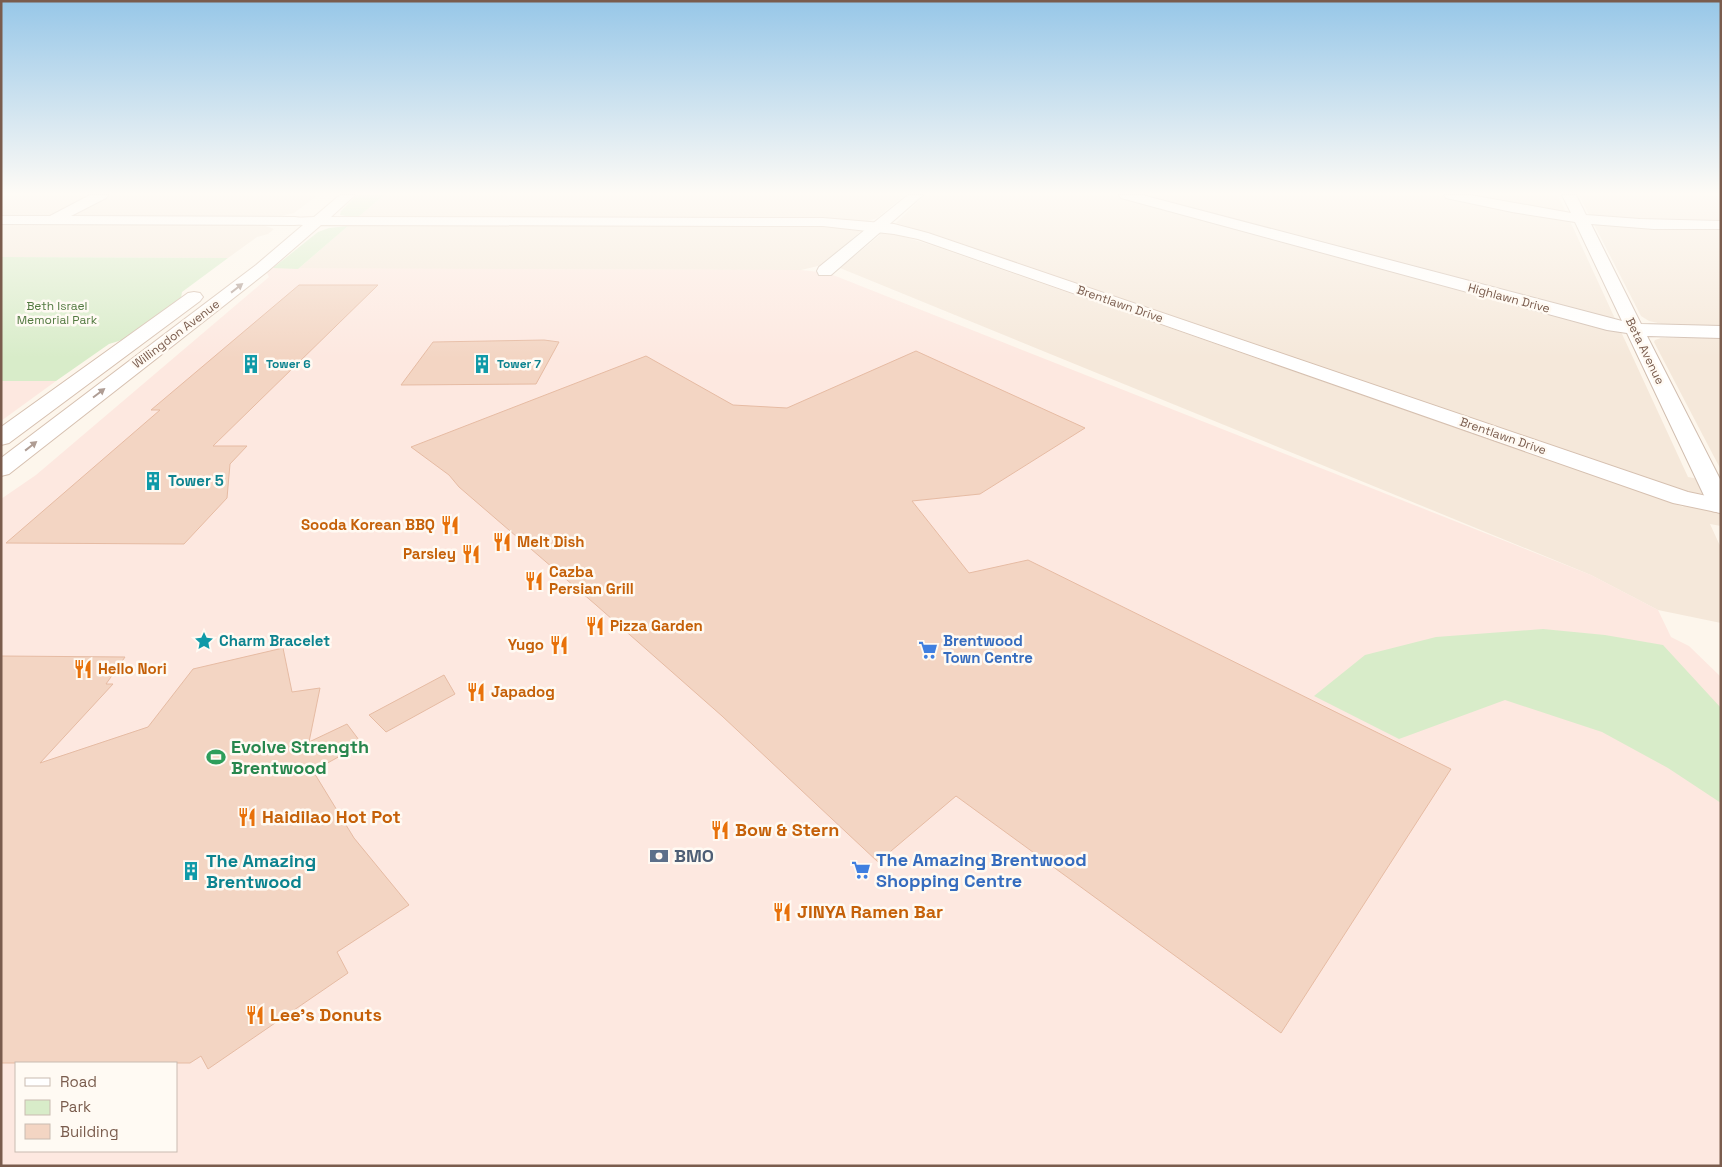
<svg xmlns="http://www.w3.org/2000/svg" width="1722" height="1167" font-family="'Space Grotesk',sans-serif">
<style>
.residential{fill:#f5e8da}
.commercial{fill:#fde8e0;fill-rule:evenodd}
.green{fill:#d8ecc9}
.building{fill:#f3d5c3;stroke:#e6bba3}
.lines{fill:none;stroke-linecap:round;stroke-linejoin:round}
.street-casing{stroke:#d1beb0;stroke-width:2}
.secondary-casing{stroke:#d6c0b0;stroke-width:2}
.street{fill:#fff;fill-rule:evenodd}
.secondary{fill:#fff;fill-rule:evenodd}
.oneway{fill:#af9d94}
.labels{text-anchor:middle;stroke-width:5;stroke-linejoin:round;paint-order:stroke}
.far-street-label{font-size:12px;fill:#7a5c4d;stroke:#fffaf3}
.far-park-label{font-size:12px;fill:#537a41;stroke:#fffaf3}
.far-culture-label{font-size:12px;font-weight:bold;fill:#0d838f;stroke:#fffaf3;text-anchor:start}
.culture-label{font-size:15px;font-weight:bold;fill:#0d838f;stroke:#fffaf3;text-anchor:start}
.food-label{font-size:15px;font-weight:bold;fill:#c56008;stroke:#fffaf3;text-anchor:start}
.shop-label{font-size:15px;font-weight:bold;fill:#366cbe;stroke:#fffaf3;text-anchor:start}
.near-leisure-label{font-size:18px;font-weight:bold;fill:#27864d;stroke:#fffaf3;text-anchor:start}
.near-food-label{font-size:18px;font-weight:bold;fill:#c56008;stroke:#fffaf3;text-anchor:start}
.near-service-label{font-size:18px;font-weight:bold;fill:#4e5e75;stroke:#fffaf3;text-anchor:start}
.near-shop-label{font-size:18px;font-weight:bold;fill:#366cbe;stroke:#fffaf3;text-anchor:start}
.near-culture-label{font-size:18px;font-weight:bold;fill:#0d838f;stroke:#fffaf3;text-anchor:start}
</style>
<rect width="100%" height="100%" fill="#fdf6ec"/>
<!-- residential -->
<path class="residential" d="M1,195H318L294,213L273,218L1,216Z
M384,195H905L877,218L868,221L357,218Z
M925,195H1558L1688,477L1721,483V526L1710,524L1721,548V623L1658,610L1591,575L840,268L880,235L860,232L822,265L801,270L298,269L348,226L354,225L816,226L849,227L895,234L934,246L1684,507L1653,480L940,237L896,223Z
M1579,195H1721V326H1671L1649,321L1641,316Z
M1,224L263,225L274,229L268,234L257,237L228,258L1,257Z
M1661,338H1721V470L1654,342L1655,340Z"/>
<!-- commercial -->
<path class="commercial" d="M273,268L801,270L828,273L1591,575L1658,610L1671,637L1689,646L1721,677V1166H1V499L36,475L269,277L267,273ZM16,1063H176V1151H16Z
M1,381H56L1,421Z"/>
<!-- green -->
<path class="green" d="M357,195H384L357,218L340,215L341,211Z
M348,226L298,269L273,268L318,232L329,228Z
M1,257L228,258L182,292L181,298L125,339L109,344L56,381H1Z
M1543,629L1605,635L1663,645L1721,708V803L1668,768L1602,732L1505,700L1399,739L1314,696L1365,655L1436,637Z"/>
<!-- building -->
<path class="building" d="M299,285H378L213,446H247L230,464L227,498L184,544L6,543L160,410H151Z
M544,340L559,342L536,384L401,385L433,342Z
M916,351L1085,428L980,494L912,501L969,573L1028,560L1451,769L1281,1033L956,796L878,862L722,716L596,605L459,487L449,475L411,447L646,356L733,405L787,408Z
M283,648L292,692L320,688L309,742L347,724L362,744L313,771L354,838L409,905L337,952L348,973L208,1069L201,1056L190,1063H1V656L125,657L106,684H113L40,763L148,727L193,669Z
M444,675L455,694L386,732L369,715Z"/>
<g class="lines">
<!-- street casing -->
<g class="street-casing">
<path id="street" d="M90,195H108L106,198L71,216L295,217L300,218L302,221L300,224L295,225L1,224V216H50Z
M908,195H923L831,275H819L817,271L819,267Z
M1119,195H1142L1622,321L1575,222L1512,212L1446,198L1444,195H1470L1571,213L1562,195H1576L1586,215L1640,219L1721,221V229H1654L1591,224L1641,324L1721,326V338L1647,336L1721,481V513L1712,511L1709,506L1627,333L1607,330L1121,198Z"/>
</g>
<!-- secondary casing -->
<g class="secondary-casing">
<path id="secondary" d="M340,195H355L331,217L823,218L894,224L928,233L1688,492L1721,499V513L1673,503L918,239L894,234L823,226L321,225L268,271L9,474L1,476V458L256,265L303,225L290,224L288,221L290,218L314,217Z
M194,292L200,293L203,297L200,301L9,443L1,445V427L188,293Z"/>
</g>
<!-- street -->
<use href="#street" class="street"/>
<!-- secondary -->
<use href="#secondary" class="secondary"/>
</g>
<!-- one-way arrows -->
<defs><path id="oneway-solid" d="M-6-.8H1V-3.2L6.5 0L1 3.2V.8H-6Z" transform="scale(1.25)"/></defs>
<g class="oneway">
<use href="#oneway-solid" transform="translate(237 288) rotate(-38)"/>
<use href="#oneway-solid" transform="translate(99 393) rotate(-37)"/>
<use href="#oneway-solid" transform="translate(31 446) rotate(-38)"/>
</g>
<!-- sky -->
<linearGradient id="sky" x2="0" y2="1"><stop stop-color="#97c7e8"/><stop offset="0.54" stop-color="#fefbf6"/><stop offset="1" stop-color="#fefbf6" stop-opacity="0"/></linearGradient>
<rect width="1722" height="358" fill="url(#sky)"/>
<!-- icons -->
<defs>
<g id="building-bare" transform="scale(1.5)"><path d="M-4-6H4V6H1V3H-1V6H-4ZM-2.5-4.3h1.7v1.8h-1.7ZM.8-4.3h1.7v1.8H.8ZM-2.5-1h1.7V.8h-1.7ZM.8-1h1.7V.8H.8Z" fill="#0f9aa8" stroke="#fffaf3" stroke-width="2.5" paint-order="stroke"/></g>
<g id="restaurant-bare" transform="scale(1.5)"><path d="M-5-6h1v4h1v-4h1v4h1v-4h1v5L-1.5 .5V6h-2V.5L-5-1ZM5-6V6H3V1.5H1.5Q1.5-4 5-6Z" fill="#e8710a" stroke="#fffaf3" stroke-width="2.5" paint-order="stroke"/></g>
<g id="sight-bare" transform="scale(1.5)"><path d="M0-6L1.8-2.2L6-1.7L2.9 1.2L3.7 5.4L0 3.3L-3.7 5.4L-2.9 1.2L-6-1.7L-1.8-2.2Z" fill="#0f9aa8" stroke="#fffaf3" stroke-width="2.5" paint-order="stroke"/></g>
<g id="supermarket-bare" transform="scale(1.5)"><path d="M-6-5.5h2.5l.6 2H6L4.5 2H-2.5L-4.4-4H-6ZM-1.5 3.2a1.3 1.3 0 1 0 .1 0ZM3 3.2a1.3 1.3 0 1 0 .1 0Z" fill="#3f7fe0" stroke="#fffaf3" stroke-width="2.5" paint-order="stroke"/></g>
<g id="stadium-bare" transform="scale(1.5)"><path d="M0-5a6.5 5 0 1 0 0 10a6.5 5 0 1 0 0-10ZM-3.5-1.8h7v3.6h-7Z" fill="#2e9e5b" stroke="#fffaf3" stroke-width="2.5" paint-order="stroke"/></g>
<g id="bank-bare" transform="scale(1.5)"><path d="M-6-4H6V4H-6ZM0-2.3a2.3 2.3 0 1 0 0 4.6a2.3 2.3 0 1 0 0-4.6Z" fill="#5c6f8a" stroke="#fffaf3" stroke-width="2.5" paint-order="stroke"/></g>
</defs>
<g fill-rule="evenodd">
<use href="#building-bare" x="251" y="364"/>
<use href="#building-bare" x="482" y="364"/>
<use href="#building-bare" x="153" y="481"/>
<use href="#restaurant-bare" x="450" y="525"/>
<use href="#restaurant-bare" x="502" y="542"/>
<use href="#restaurant-bare" x="471" y="554"/>
<use href="#restaurant-bare" x="534" y="581"/>
<use href="#restaurant-bare" x="595" y="626"/>
<use href="#sight-bare" x="204" y="641"/>
<use href="#restaurant-bare" x="559" y="645"/>
<use href="#supermarket-bare" x="928" y="650"/>
<use href="#restaurant-bare" x="83" y="669"/>
<use href="#restaurant-bare" x="476" y="692"/>
<use href="#stadium-bare" x="216" y="757"/>
<use href="#restaurant-bare" x="247" y="817"/>
<use href="#restaurant-bare" x="720" y="830"/>
<use href="#bank-bare" x="659" y="856"/>
<use href="#supermarket-bare" x="861" y="870"/>
<use href="#building-bare" x="191" y="871"/>
<use href="#restaurant-bare" x="782" y="912"/>
<use href="#restaurant-bare" x="255" y="1015"/>
</g>
<g class="labels">
<!-- far-street labels -->
<g class="far-street-label">
<text transform="translate(1509 298) rotate(15)" y="4">Highlawn Drive</text>
<text transform="translate(1120 304) rotate(19)" y="4">Brentlawn Drive</text>
<text transform="translate(176 334) rotate(-37)" y="4">Willingdon Avenue</text>
<text transform="translate(1645 351) rotate(64)" y="4">Beta Avenue</text>
<text transform="translate(1503 436) rotate(19)" y="4">Brentlawn Drive</text>
</g>
<!-- far-park labels -->
<g class="far-park-label">
<text x="57" y="310">Beth Israel<tspan x="57" dy="14">Memorial Park</tspan></text>
</g>
<!-- far-culture labels -->
<g class="far-culture-label">
<text x="266" y="368">Tower 6</text>
<text x="497" y="368">Tower 7</text>
</g>
<!-- culture labels -->
<g class="culture-label">
<text x="168" y="486">Tower 5</text>
<text x="219" y="646">Charm Bracelet</text>
</g>
<!-- food labels -->
<g class="food-label">
<text x="435" y="530" text-anchor="end">Sooda Korean BBQ</text>
<text x="517" y="547">Melt Dish</text>
<text x="456" y="559" text-anchor="end">Parsley</text>
<text x="549" y="577">Cazba<tspan x="549" dy="17">Persian Grill</tspan></text>
<text x="610" y="631">Pizza Garden</text>
<text x="544" y="650" text-anchor="end">Yugo</text>
<text x="98" y="674">Hello Nori</text>
<text x="491" y="697">Japadog</text>
</g>
<!-- shop labels -->
<g class="shop-label">
<text x="943" y="646">Brentwood<tspan x="943" dy="17">Town Centre</tspan></text>
</g>
<!-- near-leisure labels -->
<g class="near-leisure-label">
<text x="231" y="753">Evolve Strength<tspan x="231" dy="21">Brentwood</tspan></text>
</g>
<!-- near-food labels -->
<g class="near-food-label">
<text x="262" y="823">Haidilao Hot Pot</text>
<text x="735" y="836">Bow &amp; Stern</text>
<text x="797" y="918">JINYA Ramen Bar</text>
<text x="270" y="1021">Lee's Donuts</text>
</g>
<!-- near-service labels -->
<g class="near-service-label">
<text x="674" y="862">BMO</text>
</g>
<!-- near-shop labels -->
<g class="near-shop-label">
<text x="876" y="866">The Amazing Brentwood<tspan x="876" dy="21">Shopping Centre</tspan></text>
</g>
<!-- near-culture labels -->
<g class="near-culture-label">
<text x="206" y="867">The Amazing<tspan x="206" dy="21">Brentwood</tspan></text>
</g>
</g>
<!-- border -->
<rect width="1722" height="1167" fill="none" stroke="#7a5c4d" stroke-width="5"/>
<!-- legend -->
<rect x="15" y="1062" width="162" height="90" fill="#fffaf3" stroke="#cabbb1"/>
<rect x="25" y="1078" width="25" height="8" fill="#ffffff" stroke="#cabbb1"/>
<text x="60" y="1087" font-size="15" fill="#7a5c4d">Road</text>
<rect x="25" y="1100" width="25" height="15" fill="#d8ecc9" stroke="#cabbb1"/>
<text x="60" y="1112" font-size="15" fill="#7a5c4d">Park</text>
<rect x="25" y="1124" width="25" height="15" fill="#f3d5c3" stroke="#cabbb1"/>
<text x="60" y="1137" font-size="15" fill="#7a5c4d">Building</text>
</svg>
